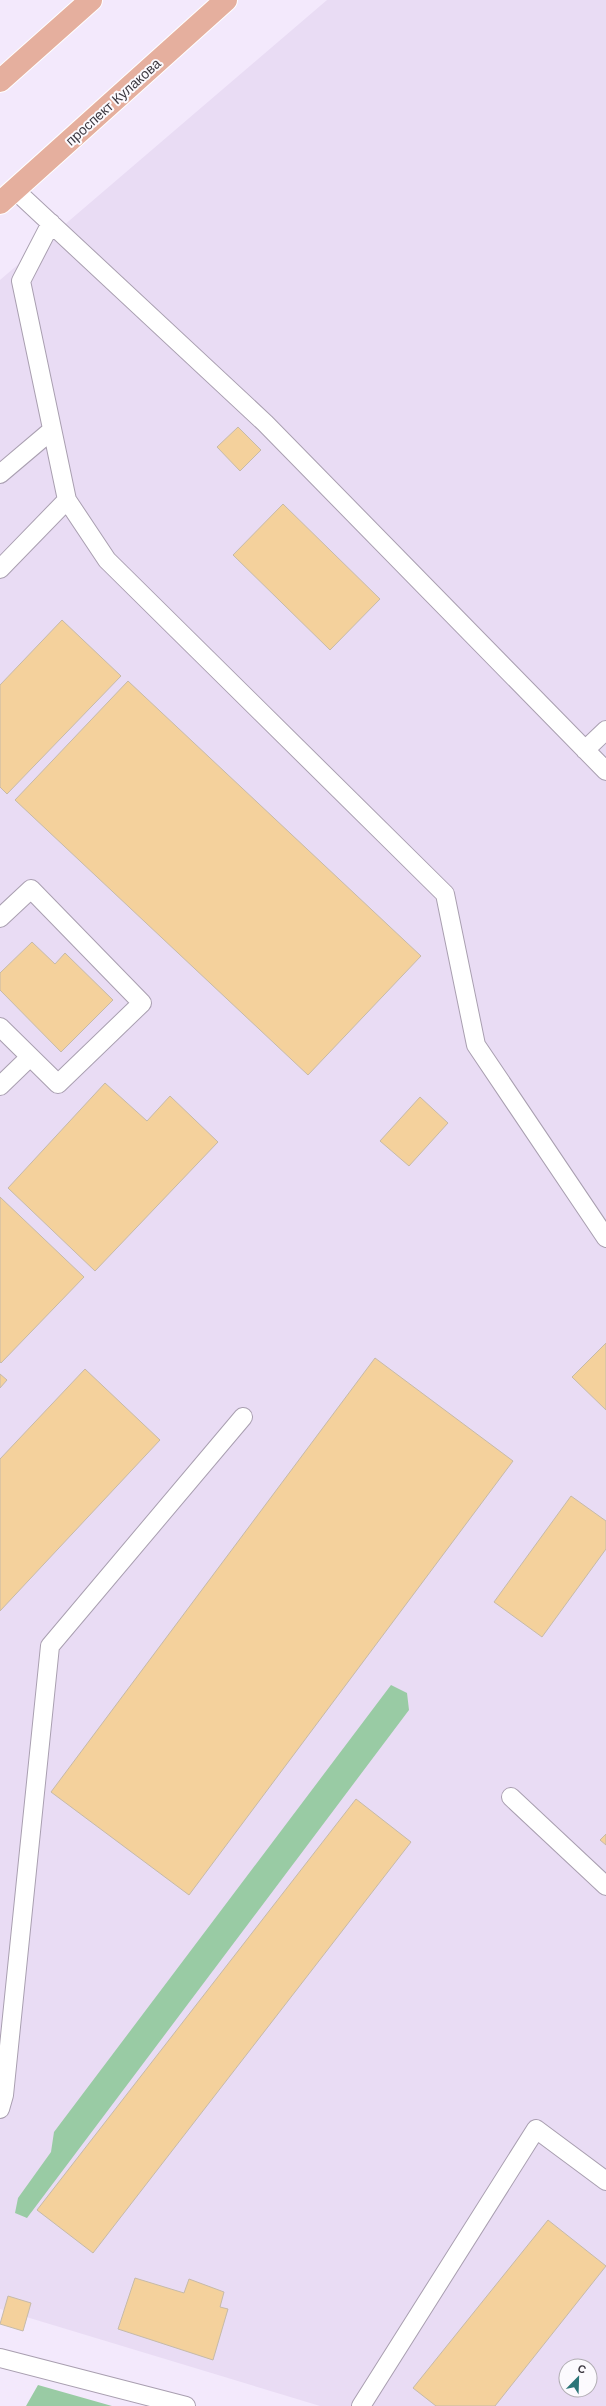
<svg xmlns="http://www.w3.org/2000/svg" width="606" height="2406" font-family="Arial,sans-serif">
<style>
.built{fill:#e9dcf4;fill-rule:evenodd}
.green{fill:#99cba4}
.building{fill:#f4d19c;stroke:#c6baa8}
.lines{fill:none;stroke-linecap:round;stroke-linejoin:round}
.lane-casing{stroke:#a99fb0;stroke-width:20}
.primary-casing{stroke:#fff;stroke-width:24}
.lane{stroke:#fff;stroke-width:18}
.primary{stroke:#e5af9e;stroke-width:22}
.labels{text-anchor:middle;stroke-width:4;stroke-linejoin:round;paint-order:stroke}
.street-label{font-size:14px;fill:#3d3941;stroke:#fcfafe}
</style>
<rect width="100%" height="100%" fill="#f3e9fc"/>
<!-- built -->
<path class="built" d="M327,0H606V2406H320L0,2309V280ZM566,2366H590V2390H566Z"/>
<!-- green -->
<path class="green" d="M391,1685L407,1693L409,1710L27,2218L15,2213L18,2198L51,2152L54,2132Z
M38,2385L112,2406H26Z"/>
<!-- building -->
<path class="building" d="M238,427L261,450L240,471L217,447Z
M283,504L380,599L330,650L233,555Z
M62,620L121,676L7,794L0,787V685Z
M128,681L421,956L308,1075L15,800Z
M32,942L55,964L65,953L113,1000L61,1052L0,990V973Z
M105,1083L147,1121L170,1096L218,1142L95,1271L8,1188Z
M420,1097L448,1123L409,1166L380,1141Z
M0,1197L84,1277L1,1363L0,1362Z
M606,1343V1410L572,1377Z
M375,1358L513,1461L189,1895L51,1792Z
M85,1369L160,1440L0,1611V1459Z
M0,1374L7,1380L0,1388Z
M571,1496L606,1521V1549L542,1637L494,1602Z
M356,1799L411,1842L93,2253L37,2210Z
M606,1834V1845L600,1840Z
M548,2220L606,2266L495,2406H436L413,2388Z
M135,2278L184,2293L189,2279L224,2292L220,2307L228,2309L213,2360L118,2329Z
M8,2296L31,2303L23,2331L0,2324Z"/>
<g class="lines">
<!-- lane casing -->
<g class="lane-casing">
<path id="lane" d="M15,190L265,423L606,771
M51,223L21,281L67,500L107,560L445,894L476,1045L606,1238
M0,474L52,430
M0,569L67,500
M585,750L606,730
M0,918L31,889L142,1003L58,1084L0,1027
M0,1086L30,1057
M511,1797L606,1886
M0,2109L4,2095L50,1646L243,1417
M0,2358L186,2406
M361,2406L536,2129L606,2181"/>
</g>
<!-- primary casing -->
<g class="primary-casing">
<path id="primary" d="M0,81L91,0
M0,203L226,0"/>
</g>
<!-- lane -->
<use href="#lane" class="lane"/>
<!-- primary -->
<use href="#primary" class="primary"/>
</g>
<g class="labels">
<!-- street labels -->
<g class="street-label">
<text transform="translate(113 102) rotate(-42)" y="5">проспект Кулакова</text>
</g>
</g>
<!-- north arrow -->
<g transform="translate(578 2378) rotate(23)"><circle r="19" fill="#fcfafe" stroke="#b0adb2"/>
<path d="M0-3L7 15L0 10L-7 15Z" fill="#2c7679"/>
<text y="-6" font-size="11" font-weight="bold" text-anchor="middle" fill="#3d3941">С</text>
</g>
</svg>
